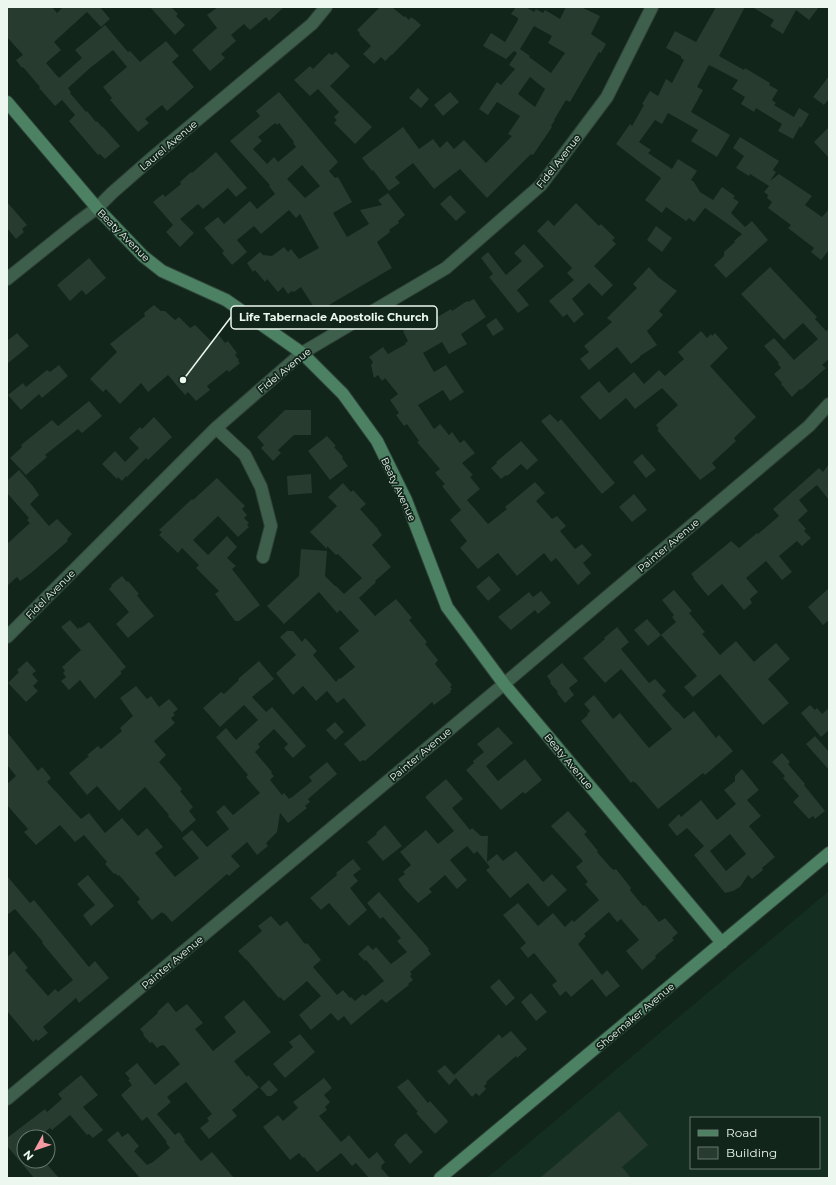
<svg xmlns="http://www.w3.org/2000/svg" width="836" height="1185" font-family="Montserrat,sans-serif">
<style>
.built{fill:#142f21;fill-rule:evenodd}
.building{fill:#273b2f;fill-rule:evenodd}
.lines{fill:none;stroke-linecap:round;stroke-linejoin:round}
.street-casing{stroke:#304238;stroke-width:14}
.secondary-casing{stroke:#304238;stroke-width:14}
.street{stroke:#3e5f4b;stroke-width:12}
.secondary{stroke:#4c8263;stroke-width:12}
.labels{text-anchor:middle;stroke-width:3.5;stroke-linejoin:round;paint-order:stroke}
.street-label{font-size:10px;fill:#ebf7ef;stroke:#11251a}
.leader{fill:none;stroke:#ebf7ef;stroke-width:1.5}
.callout-dot{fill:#ebf7ef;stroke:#11251a;stroke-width:1.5}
.callout{fill:#11251a;stroke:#ebf7ef;stroke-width:1.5}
.callout-label{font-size:11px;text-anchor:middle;font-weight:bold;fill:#ebf7ef}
</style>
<rect width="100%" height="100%" fill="#11251a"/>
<!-- built -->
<path class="built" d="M829,891V1178H487ZM691,1118H819V1168H691Z"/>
<!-- building -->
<path class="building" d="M7,7H52L57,13L63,7H100L110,19L101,27L87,12L54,42L61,50L46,63L59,78L82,58L75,50L105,25L128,52L130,51L140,62L166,41L179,56L172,62L194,87L167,111L162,105L145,119L149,123L138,132L110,100L112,98L103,87L127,67L113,50L90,68L68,88L71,92L70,93L86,112L87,111L96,122L97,121L102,127H103L120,146L105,159L100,154L98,155L69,121L75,115L62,100L55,106L39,88L40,87L23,67L22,68L16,60L23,55L7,37Z
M150,7H171L178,14L176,16L185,25L175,35Z
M218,7H284L269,21L266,17L250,30L244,24L231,35L236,41L221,54L225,58L210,71L192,50L217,28L207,15Z
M380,7H392L404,17L405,16L409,20L411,17L413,19V18L421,25L392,55H391L385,61L381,57L374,64L363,54L371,46L359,34L360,33L357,30Z
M516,7H526L534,12L536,9L543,13L545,10L560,19L566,7H581L600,16L591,34L606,44L601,53L599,52L570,102L566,100L554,120H555L551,126L552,127L533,155L531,154L487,198L460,169L434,189L413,163L395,177L400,183L389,191L373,170L372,171L362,158L403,127L419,149L433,139L440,148L447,141L454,149L464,140L486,163L512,136L508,134L520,116L497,102L488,115L479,109L497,82L501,85L515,69L509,65L517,53L514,51L506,59L483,46L491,33L505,42L518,20V18L511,14ZM534,26L552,36L548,43L565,53L551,73L529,57L530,56L520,49ZM530,77L545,89L535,107L518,94Z
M716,7H745L719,56L744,70L745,68L770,83L769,85L778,90L772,100L776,103L774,105L794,117L799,108L809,114L801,128L800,126L793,139L778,131L782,124L756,108L754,112L741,104L745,97L732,89L738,80L709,65L697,87L703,90L691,112L730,135L717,157L691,141L698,130L668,113L662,124L655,120L639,142L651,150L648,153L672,169L678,159L697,171L691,180L694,182L700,192L713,200L722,187L735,196L733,198L739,202L731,213L745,227L752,221L768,240L726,278L714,265L724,256V252L735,242L734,241L742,234L705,208L694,222L689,218L686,221L666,207L662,213L645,200L661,178L642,164L616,144L630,124L632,126L644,105L642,104L650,91L658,96L666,79L672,83L684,60L681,58V56L666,48L675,31L696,42Z
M752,7H819L809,20L796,10L783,34L770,26L774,20Z
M336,52L350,66L330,86L372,127L355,144L334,123L337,120L334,117L339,112L318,89L310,96L294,80L310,66L313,69L329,53L332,55Z
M829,76V99L824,105L813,97Z
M418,88L429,99L421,108L409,98Z
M279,92L338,162L329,171L335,178L338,177L352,202L333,213L347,237L369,224L360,210L382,205L378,200L388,193L405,215L398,221L399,223L389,230L390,232L377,242L392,268L317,312L301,287L294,292L292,291L288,294L283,287L278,292L267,279L265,282L255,270L253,272L247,263L260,252L263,255L272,256L284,247L288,252L291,249L299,259L319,248L300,214L296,218L289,210L261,234L254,226L237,240L247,252L232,265L222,253L224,251L204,228L218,217L224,224L250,201L257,209L275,194L269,186L270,185L230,141L260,116L256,111ZM275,123L277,125L279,123L294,142L293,143L296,147L278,162L274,157L267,164L253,149L262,141L258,137ZM302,165L320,186L305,198L287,179Z
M450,92L459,102L443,116L434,105Z
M829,127V158L814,142Z
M740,137L779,161L773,170L776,172L770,181L779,174L812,196L805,205L822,217L829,209V250L821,260L811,252L814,248L788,228L791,225L768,208L772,202L767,198L768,195L764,192L769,186L750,174L749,176L736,168L744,156L733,148Z
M216,152L247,188L236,197L228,188L203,209L198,204L180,219L194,233L180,247L166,232L173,225L153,202L163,194L165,197L181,184L180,182L191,172L192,173Z
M450,195L466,212L456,221L440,204Z
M7,202L27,225L22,229L24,232L16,239L7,228Z
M576,203L599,226L601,224L615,238L612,240L616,244L594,266L613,285L602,296L589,283L572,299L584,314L574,323L567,314L563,317L549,301L574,280L567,273L572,268L537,231L548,220L554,226Z
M656,226L672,238L662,252L647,240Z
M524,244L544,266L517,290L529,305L518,313L489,277L493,274L481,258L488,252L506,275L522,261L514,253Z
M89,258L106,278L86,295L82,290L70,301L57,285Z
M649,267L658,277L677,291L659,311L663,315L647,331L657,345L640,356V357L631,364L617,347L589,370L580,359L589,352L584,346L612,322L607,318L637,288L633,284Z
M770,267L817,317L815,319L826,331L829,329V359L822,365L826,368L801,390L800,389L792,397L781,384L782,383L774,374L781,368L778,364L779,363L764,346L774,338L794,360L818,339L803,323L784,340L741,294Z
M474,299L486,317L461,334L467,344L449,354L442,342L423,353L434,372L446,365L464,392L450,401L443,390L418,405L434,429L440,424L449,435L452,432L460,443L464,440L475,453L462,463L473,475L470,477L480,489L467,500L488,524L507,509L505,507L535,482L545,493L536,501L552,519L557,516L566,526L560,531L575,549L582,544L592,555L583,563L591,573L578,585L556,558L551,562L544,553L517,576L498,553L478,569L460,548L467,541L450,520L461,510L442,486L445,484L435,473L440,469L417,442L419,441L407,424L404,426L396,415L399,413L390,400L398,394L385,378L382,381L378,375L374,378L371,365L373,362L369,357L383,347L388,354L406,344L405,343L408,341L403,331L415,324L417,329L451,309L452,311L467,301L468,302Z
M154,305L161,311H165L175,320L179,317L190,328L195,325L211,341L219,335L225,343L228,341L237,353L235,355L239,360L238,361L240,363L229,372L227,370L207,386L210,390L196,401L188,392L185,395L168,375L148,392L141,383L120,404L106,389L103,392L90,379L117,352L110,344L145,316L144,313Z
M496,318L504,329L493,336L486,325Z
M701,331L707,338L711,334L712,336L715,333L728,348L710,366L756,417L734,438L736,441L712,463L716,468L700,480L657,430L659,429L656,425L678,405L662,388L635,409L626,398L600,420L580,397L599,381L609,393L634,372L644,384L659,370L665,376L684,359L678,352Z
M17,333L29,346L7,364V341Z
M59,365L68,376L42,398L39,394L21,410L8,395L23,383L26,387L47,370L50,372Z
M89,401L102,416L82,433L78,429L45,455L47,457L26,475L10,458L22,447L21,445L52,420L58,426Z
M285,410H311V435H294L278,450L281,453L273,461L261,448L264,445L257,437Z
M550,414L558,422L561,419L615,483L602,494L541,421Z
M154,417L172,437L148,460L146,458L127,477L126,476L122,481L118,477L117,479L102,464L115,451L125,462L139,448L129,438L140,427L142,429Z
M327,436L336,446L334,447L343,457L342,458L348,466L330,480L308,451Z
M521,441L538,460L527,470L521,464L507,476L506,475L501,479L491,468L497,463L496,462Z
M642,454L656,470L646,478L633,462Z
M829,464V500L817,485L799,500L808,511L798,520L806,529L804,531L811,538L802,546L797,541L779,556L792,572L782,580L766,561L746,578L758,592L750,599L752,603L744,610L722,584L708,596L693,578L694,577L691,574L731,541L739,548L757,533L758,534L779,516L773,509L819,468L823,472Z
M19,470L33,486L39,495L30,504L49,526L57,519L72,534L67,539L68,541L31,573L20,581L17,577L7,586V544L30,523L27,520L29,518L7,493V481Z
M311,474L312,493L288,495L287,476Z
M217,478L245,506L242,509L247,515L244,518L249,523L247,525L249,527L238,537L218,516L193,540L208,555L227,536L237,547L227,558L236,566L232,569L260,605L239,621H235L215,594L219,591L196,568L199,565L182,548L178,553L159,535L162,532L159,530L192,499L193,500Z
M343,483L351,492L353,490L366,504L360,509L378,529V530L382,535L372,545L391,567L375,581L376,582L359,598L375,616L396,599L412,618L409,620L427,642L425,644L438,660L435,664L452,685L450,687L452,689L450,691L451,692L434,705L432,702L365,761L363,760L360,762L344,744L366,725L344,698L337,703L327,691L316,701L303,686L293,695L276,673L296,655L280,637L287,631H293L302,642L305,638L309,642L317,651L313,655L336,682L339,678L340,679L355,667L339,648L359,631L340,610L337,613L319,592L284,624L267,606L299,576L301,549L327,551L325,576L335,586H336L344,594L362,578L338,554L336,555L327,546V549L310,532L337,506L328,497Z
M634,494L647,510L632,522L619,507Z
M122,576L127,582L128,581L139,594L137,595L139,598L154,616L128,638L116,624L129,612L109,589L112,586L111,585Z
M489,576L501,590L488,601L476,587Z
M829,588V620L823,625L808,607Z
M674,590L692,611L689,613L705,632L702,634L720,655L736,641L754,662L776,643L790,659L768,679L789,703L763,725L720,674L693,697L684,687L697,676L661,635L676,622L672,617L674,615L662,600Z
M541,591L551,603L538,614L535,610L511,630L498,617L529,592L533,597Z
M647,619L661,635L648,646L634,630Z
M70,620L78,629L80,627L81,628L89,622L126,667L120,672L122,673L95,699L80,680L69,690L61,681L66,677L63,673L65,671L62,667L81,650L61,627Z
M617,627L629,642L621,649L649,683L655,679L666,691L662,695L677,712V711L684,719L694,711L716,738L719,735L733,751L705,775L703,773L658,809L635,782L634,783L633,781L631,783L623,773L581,721L588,715L587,714L590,711L584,704L594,695L613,719L620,713L649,748L672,729L621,669L605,683L583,658L605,639L604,638Z
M27,661L36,671L32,674L38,681L33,686L38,691L26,702L8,683L19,672L17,670Z
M259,661L274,679L252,697L266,712L272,707L306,746L293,758L284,748L288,744L274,729L258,744L260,747L255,752L272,772L271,773L274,776L270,780L282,795L284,793L289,799L291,797V798L312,781L309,777L327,762L337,774L308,799L310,802L305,806L307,808L288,823L280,813L277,832L266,843L268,846L257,855L247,842L231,856L240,866L238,868L229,876L227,874L172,922L164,913L163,914L162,912L152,920L137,902L140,899L119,875L118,876L115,873L114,874L105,864L107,862L84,835L75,842L60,825L36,845L24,832L28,829L7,805V784L16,776L7,765V732L38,771L42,767L51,778L47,782L81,819L89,813L105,833L122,818L138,836L147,828L163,847L155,853L175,877L199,858L182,838L192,830L207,847L229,829L216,812L224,805L233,815L260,793L246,777L248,775L216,737L226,728L236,740L258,720L244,705L220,727L203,708L221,692L224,694L239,680L238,679Z
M562,663L578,681L569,688L574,695L565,703L557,693L558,692L550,683L551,682L547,676Z
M136,686L147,699L151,696L159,707L169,699L178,709L173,713L175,715L171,718L175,723L154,741L166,755L159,762L182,789L180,791L193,807L189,811L196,820L182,832L168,816L169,815L145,787L119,811L97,786L87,795L69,773L89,756L87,755L98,746L101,749L122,731L120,728L133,716L120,698Z
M810,705L815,710L817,708L822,714L829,708V730L821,737L801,713Z
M335,722L344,732L335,740L326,730Z
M498,727L513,743L486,766L498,781L525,759L542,780L525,794L523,792L501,810L466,770L474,763L473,761L484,752L477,744Z
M815,736L829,752V770L806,744Z
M782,753L790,762L788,764L805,784L804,785L825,811L815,819L813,816L809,819L793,802L799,796L783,778L785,776L772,762Z
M742,769L759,790L747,800L761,816L749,826L775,857L762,868L763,870L752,879L748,875L740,887L733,891L725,893L694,855L704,846L687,828L677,836L668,825L679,814L681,817L701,800L717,820L736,804L724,790L735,781V776ZM730,834L746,854L726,871L710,851Z
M446,779L463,799L452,808L470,830L472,828L481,836H488L487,862L497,854L503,861L516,851L543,882L552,874L567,890L548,907L528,883L510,898L486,870L490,867L477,851L474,854L467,846L450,860L467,880L457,889L445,875L429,889L432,892L418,903L403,887L398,879L405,874L403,872L411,865L400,852L426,830L438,844L454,831L425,797Z
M568,811L587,832L584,834L598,851L597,852L611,868L614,870L616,869L631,888L630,890L643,906L645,905L659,922L665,918L678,933L672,938L674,940L655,956L656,958L642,970L626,951L639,940L621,919L617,922L609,912L584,934L586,936L578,944L602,975L607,970L620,986L606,997L592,979L571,997L566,991L560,996L552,985L557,981L534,953L528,958L520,948L526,943L503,915L518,903L538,926L553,913L565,927L572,920L574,922L599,900L585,884L588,882L576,867L583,861L551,826Z
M385,825L402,846L383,861L367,842L377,834L376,833Z
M353,859L361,869L353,875L358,881L350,888L367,910L349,926L329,903L321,910L310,898L337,875L336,873Z
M88,875L114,906L91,926L83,915L95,905L77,884Z
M7,876L30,903L34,900L89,967L95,961L109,978L79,1003L76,998L43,1027L48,1033L38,1041L36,1039L33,1042L7,1011V957L14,951L28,968L25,970L48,996L55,989L58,992L73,980L42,943L43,942L15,909L7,915Z
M379,892L429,949L428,950L431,954L410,972L412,974L410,976L413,980L408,984L409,985L386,1003L382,999L351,1025L344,1016L338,1021L331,1013L311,1030L299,1015L321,996L307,981L284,1001L280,997L279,998L246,959V960L238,951L262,931L258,926L271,916L280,926L287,921L305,944L306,943L309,945L321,960L313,967L337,995L343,990L350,998L351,997L355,1001L363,994L365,996L384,981L366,960L365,961L358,954L368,945L373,950L376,947L391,964L407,952L397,941L401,938L383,917L380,919L367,903Z
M499,979L515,998L506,1006L490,987Z
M531,993L547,1012L536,1021L521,1002Z
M244,1000L271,1032L234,1061L247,1077L248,1075L259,1087L232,1110L237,1116L209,1139L200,1128L209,1121L207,1118L212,1114L186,1082L167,1097L171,1102L157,1114L175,1135L179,1132L185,1140L184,1141L201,1161L212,1152L234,1178H140L107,1140L118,1131L122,1137L128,1133L139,1146L134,1151L147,1165L153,1162L170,1148L166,1143L167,1142L147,1117L142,1121L121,1095L132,1085L128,1080L130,1079L125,1073L137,1063L155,1085L180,1064L164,1045L163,1046L162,1045L157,1048L152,1042L150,1043L143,1035L144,1034L140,1029L158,1013L157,1012L168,1002L176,1012L187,1004L203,1023L195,1029L213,1051L236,1032L224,1017Z
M511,1031L527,1049L517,1058L516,1056L486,1082L487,1083L484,1086L486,1089L479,1096L476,1093L472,1097L456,1078L449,1085L437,1071L445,1065L454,1075L499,1034L502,1038Z
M300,1034L315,1052L285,1078L273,1064L293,1047L289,1042Z
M81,1075L98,1095L83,1107L103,1130L93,1138L89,1134L87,1135L70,1115L52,1130L50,1128L39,1137H24V1161H44L59,1178H34L7,1146V1138L45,1109L47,1112L62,1099L58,1094Z
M324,1078L332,1088L324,1095L330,1102L325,1107L327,1110L319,1116L341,1142L349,1135L369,1159L377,1152L385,1162L381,1166L382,1167L381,1168L390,1178H369L356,1163L352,1166L341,1153L317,1172L304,1157L303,1158L299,1153L290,1160L263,1127L278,1115L283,1121L298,1108L293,1102Z
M408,1079L428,1103L430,1101L447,1120L448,1122L435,1134L416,1113L418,1112L397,1087Z
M269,1080L278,1090L271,1096H267L260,1088Z
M619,1111L648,1145L622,1167L631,1178H540Z
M406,1133L423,1152L410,1164L394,1145L397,1141V1140Z"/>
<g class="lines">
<!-- street casing -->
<g class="street-casing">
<path id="street" d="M7,279L78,222L97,208L112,193L153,157L312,24L326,7
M216,428L245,455L261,487L271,526L263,557
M7,637L216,428L302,353L446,268L541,185L607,97L652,7
M7,1099L504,684L809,426L829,404"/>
</g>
<!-- secondary casing -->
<g class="secondary-casing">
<path id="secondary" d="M7,102L97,208L143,256L162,271L226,300L302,353L343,394L377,441L406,500L447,607L504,684L722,943
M440,1178L829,853"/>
</g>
<!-- street -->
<use href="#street" class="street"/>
<!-- secondary -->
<use href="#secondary" class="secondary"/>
</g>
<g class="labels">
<!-- street labels -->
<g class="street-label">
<text transform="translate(168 145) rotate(-40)" y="4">Laurel Avenue</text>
<text transform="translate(558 161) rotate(-52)" y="4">Fidel Avenue</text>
<text transform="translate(124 235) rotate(45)" y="4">Beaty Avenue</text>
<text transform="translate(284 370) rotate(-39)" y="4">Fidel Avenue</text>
<text transform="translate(399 489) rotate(65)" y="4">Beaty Avenue</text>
<text transform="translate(668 545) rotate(-40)" y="4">Painter Avenue</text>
<text transform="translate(50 594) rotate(-45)" y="4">Fidel Avenue</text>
<text transform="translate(420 754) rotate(-40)" y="4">Painter Avenue</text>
<text transform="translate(569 761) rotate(50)" y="4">Beaty Avenue</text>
<text transform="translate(172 962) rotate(-40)" y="4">Painter Avenue</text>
<text transform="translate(635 1016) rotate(-40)" y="4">Shoemaker Avenue</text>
</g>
</g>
<!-- callouts -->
<path class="leader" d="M183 380L231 317"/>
<circle class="callout-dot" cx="183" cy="380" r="4"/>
<rect class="callout" x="231" y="306" width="206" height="23" rx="4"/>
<g class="callout-label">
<text x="334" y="321">Life Tabernacle Apostolic Church</text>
</g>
<!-- border -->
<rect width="836" height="1185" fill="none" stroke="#ebf7ef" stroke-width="16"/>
<!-- legend -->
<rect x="690" y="1117" width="130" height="52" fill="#11251a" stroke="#68796f"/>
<rect x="698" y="1130" width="20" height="6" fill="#4c8263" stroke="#68796f"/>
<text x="726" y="1137" font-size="12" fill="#ebf7ef">Road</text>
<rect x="698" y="1147" width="20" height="12" fill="#273b2f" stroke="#68796f"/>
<text x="726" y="1157" font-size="12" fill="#ebf7ef">Building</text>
<!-- north arrow -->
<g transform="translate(36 1149) rotate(230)"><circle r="19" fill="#11251a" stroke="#68796f"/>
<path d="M0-3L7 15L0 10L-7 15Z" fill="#f49aa0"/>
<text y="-6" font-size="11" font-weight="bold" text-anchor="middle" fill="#ebf7ef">N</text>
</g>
</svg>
